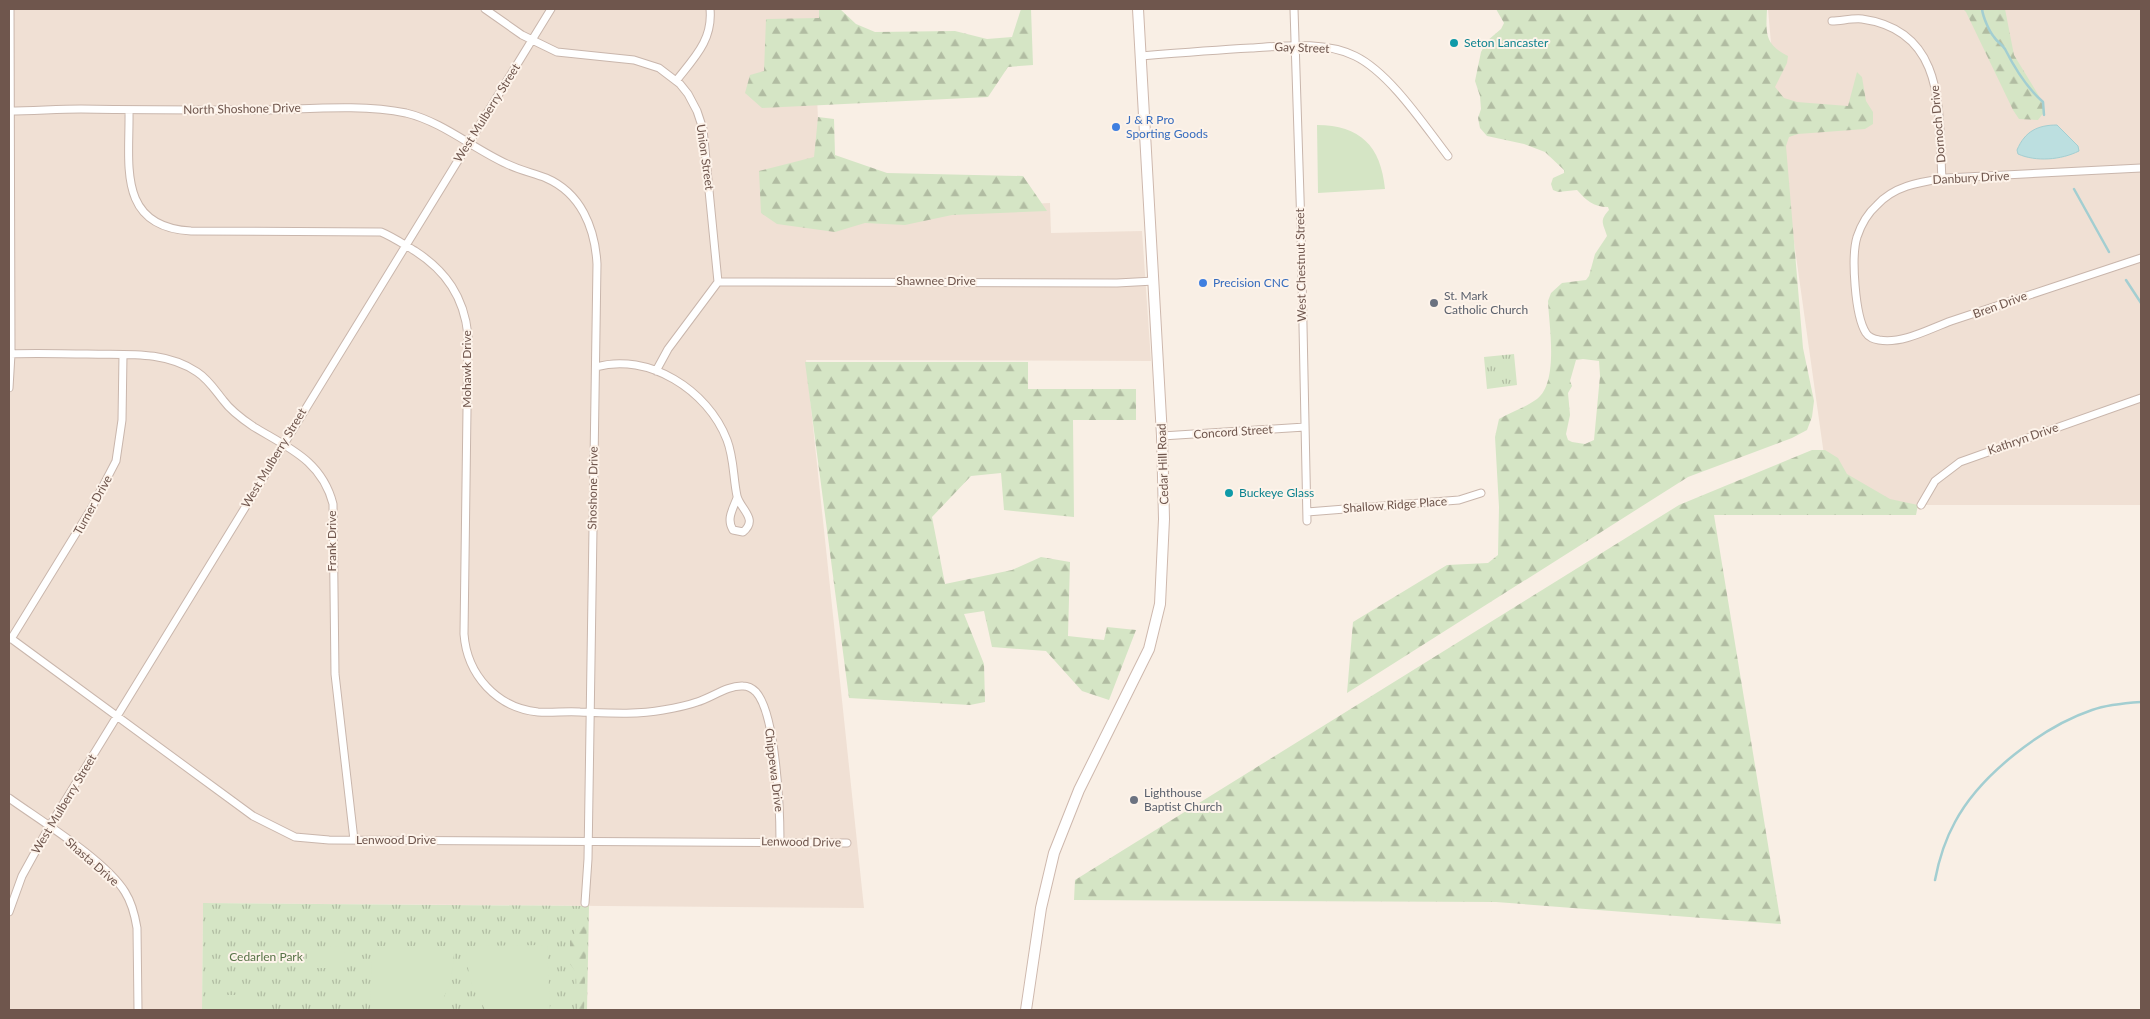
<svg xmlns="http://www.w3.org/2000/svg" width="2150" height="1019" font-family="Lato,sans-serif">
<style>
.residential{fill:#f0e0d4}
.grass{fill:url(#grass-tufts)}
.forest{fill:url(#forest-firs);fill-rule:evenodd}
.pitch{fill:#d5e5c5}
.water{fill:#bcdfe0;stroke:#a3ced1}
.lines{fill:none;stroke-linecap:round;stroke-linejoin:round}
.stream{stroke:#a3ced1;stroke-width:2.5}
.minor-casing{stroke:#c9b6ac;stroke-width:9}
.secondary-casing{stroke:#ceb8ad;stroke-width:12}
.minor{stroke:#fff;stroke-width:7}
.secondary{stroke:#fff;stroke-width:10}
.culture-dot{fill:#0f9aa8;stroke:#fdf3ea;stroke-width:2}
.shop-dot{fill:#3f7fe0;stroke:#fdf3ea;stroke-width:2}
.worship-dot{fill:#6b7280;stroke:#fdf3ea;stroke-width:2}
.labels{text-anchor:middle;stroke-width:4;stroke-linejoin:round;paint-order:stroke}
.culture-label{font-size:12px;fill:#0d838f;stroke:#fdf3ea;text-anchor:start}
.street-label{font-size:12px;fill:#6f564d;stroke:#fdf3ea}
.shop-label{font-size:12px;fill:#366cbe;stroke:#fdf3ea;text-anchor:start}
.worship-label{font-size:12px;fill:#5b616d;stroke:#fdf3ea;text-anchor:start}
.park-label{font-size:12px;fill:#587347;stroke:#fdf3ea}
</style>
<defs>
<pattern id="grass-tufts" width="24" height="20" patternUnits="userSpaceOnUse" patternTransform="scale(1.25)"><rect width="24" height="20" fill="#d5e5c5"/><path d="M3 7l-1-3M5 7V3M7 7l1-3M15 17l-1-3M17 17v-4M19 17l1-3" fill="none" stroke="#b1bca2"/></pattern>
<pattern id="forest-firs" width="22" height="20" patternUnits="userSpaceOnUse" patternTransform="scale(1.25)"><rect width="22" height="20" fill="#d5e5c5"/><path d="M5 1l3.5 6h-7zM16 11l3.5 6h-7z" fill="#b1bca2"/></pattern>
</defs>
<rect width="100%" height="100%" fill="#f9efe5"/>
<!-- residential -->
<path class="residential" d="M9,9H831L817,96L822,213L1050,203L1051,233L1142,231L1151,361L806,360L864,908L203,903L202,1010H9Z
M1768,9H2141V505H1831L1779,135Z"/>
<!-- grass -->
<path class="grass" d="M1514,354L1517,385L1487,389L1484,357Z
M203,903L589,906L587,1010H202Z"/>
<!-- forest -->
<path class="forest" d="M819,9H840L856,24L875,32L955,31L987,39L1012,37L1021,9H1031L1033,65L1008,67L988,97L762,108L745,93L750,75L764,71L766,19L819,18Z
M1496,9H1767C1766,33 1764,44 1788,56L1787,63L1775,87L1784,98L1797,102L1848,106L1857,72L1862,77L1866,101L1873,112V124L1865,129L1798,134L1789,137L1786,146L1803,348L1814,401L1812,417L1807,430L1792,438L1688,477L1347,693L1353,622L1447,565L1488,563L1498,555L1499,507L1495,437L1499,419C1511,412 1526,407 1537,399C1559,382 1549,326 1548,301L1551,293L1562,283L1586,280L1589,276L1595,254L1607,236C1603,223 1599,221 1609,210L1608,207C1593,207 1586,200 1577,190L1558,192L1553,190L1551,184L1553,178L1564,173V170L1545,152L1524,144L1487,136L1480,128L1478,118L1481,109L1480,96L1475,81L1481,52L1487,41L1501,29L1504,23ZM1583,359L1599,361L1600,376L1594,440L1585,444L1572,442L1568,440L1566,434L1570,415L1568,393L1572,386L1570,381L1576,360Z
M1963,9H2005L2014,55L2039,96L2045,111L2038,120L2019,119L2013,110L1966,12Z
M818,117L834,119L835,155L887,173L1023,176L1047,211L952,215L905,225L865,223L835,232L777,224L761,213L759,171L814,157Z
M805,362H1028V389H1136V420H1073L1074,517L1004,510L1001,473L971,476L932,517L945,584L1012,570L1041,557L1070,562L1068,636L1104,640L1107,627L1136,630L1109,700L1082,691L1046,651L992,647L984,611L964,614L984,664L985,702L970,705L849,698Z
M1812,450H1825L1838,458L1847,474L1890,499L1918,505L1916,515H1714L1781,924L1496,902L1074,900L1075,880L1679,505Z
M587,918L584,1010H577L576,972L570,964V941L575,934L576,919Z"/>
<!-- pitch -->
<path class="pitch" d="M1317,125C1360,125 1381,146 1385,189L1318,193Z
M547,945L550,1010H486C471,990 467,971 466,946Z
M344,946L345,968H308V947Z
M372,946H454C454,970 450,989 437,1010H370Z
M209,995H257V1010H209Z"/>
<!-- water -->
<path class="water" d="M2057,125L2078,146L2079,151C2061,160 2036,162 2018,154L2017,150C2025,131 2038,125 2057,125Z"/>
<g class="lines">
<!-- stream -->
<path class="stream" d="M1982,9C1983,17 1989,31 1994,37C1997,42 2002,44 2005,49C2015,69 2026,87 2043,102L2044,115
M2074,189L2109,252
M2126,280L2141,303
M1935,880C1939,859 1945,840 1955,822C1980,775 2042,727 2092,710C2106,705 2126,703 2141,702"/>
<!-- minor casing -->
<g class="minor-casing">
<path id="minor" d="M485,9L522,35L557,52L634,60L659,68L680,84L688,94L697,111L703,129L718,282L668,349L656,371
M1294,9L1301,228L1307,521
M1832,21C1841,21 1852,18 1862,19C1948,31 1938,114 1942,179
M1141,56C1177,53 1214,50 1251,48C1284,46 1324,41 1355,56C1390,73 1424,125 1448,156
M676,81C694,58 713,40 710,9
M9,111C33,111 57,109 81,109C142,110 204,110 266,110C310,109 362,104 406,113C443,122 472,148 507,164C519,170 533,173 546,178C581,193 595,228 597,264L588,859L585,903
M129,111C130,163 116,227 191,231L381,232C393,237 403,244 415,251C446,271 464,297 468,335L464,634C467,675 497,708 538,712C552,713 566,711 580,712C607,713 637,715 663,710C675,708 686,706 697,702C711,698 728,685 743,686C748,686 753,689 756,692C776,714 780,810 780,841
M2141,168L1946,178C1921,182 1895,185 1877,205C1868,213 1861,225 1857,237C1851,257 1855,316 1866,333C1869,338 1874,339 1879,340C1903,344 1929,329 1951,321C2014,300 2078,279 2141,258
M718,282L1117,283L1154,281
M11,354C36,353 61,354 87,354C124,355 164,350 197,372C208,379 215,390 223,400C231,411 242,419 254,427C289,448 322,461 333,504L335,674L354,840
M596,367C648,352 708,390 727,440C734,458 733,477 737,496C740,509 759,519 743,532L733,530C726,519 733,509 737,498
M9,388L11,354L10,9
M1162,436L1305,427
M1921,505L1935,481L1960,462L2141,398
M1307,512L1459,500L1481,493
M9,637L253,816L295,837L329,840L847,843
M11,639L91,509L116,461L122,420L123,355
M9,798C41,821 105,860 125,892C132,903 135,916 137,928L138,1010
M9,912L22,876L49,827L551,9"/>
</g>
<!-- secondary casing -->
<g class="secondary-casing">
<path id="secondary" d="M1026,1010L1041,908L1054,853L1079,790L1149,649L1160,604L1164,519L1162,436L1138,9"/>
</g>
<!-- minor -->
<use href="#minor" class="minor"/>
<!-- secondary -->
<use href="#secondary" class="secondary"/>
</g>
<!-- markers -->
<g class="culture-dot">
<circle cx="1454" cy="43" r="5"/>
<circle cx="1229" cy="493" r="5"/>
</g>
<g class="shop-dot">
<circle cx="1116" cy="127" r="5"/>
<circle cx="1203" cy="283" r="5"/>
</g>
<g class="worship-dot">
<circle cx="1434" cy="303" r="5"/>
<circle cx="1134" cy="800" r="5"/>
</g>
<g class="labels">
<!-- culture labels -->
<g class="culture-label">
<text x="1464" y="47">Seton Lancaster</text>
<text x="1239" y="497">Buckeye Glass</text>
</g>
<!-- street labels -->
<g class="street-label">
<text transform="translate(1302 48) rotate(2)" y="4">Gay Street</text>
<text transform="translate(242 109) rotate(-1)" y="4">North Shoshone Drive</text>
<text transform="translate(487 113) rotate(-58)" y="4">West Mulberry Street</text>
<text transform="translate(1938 124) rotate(-95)" y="4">Dornoch Drive</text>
<text transform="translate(705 157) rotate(82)" y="4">Union Street</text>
<text transform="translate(1971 178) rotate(-3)" y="4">Danbury Drive</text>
<text transform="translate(1301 265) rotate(-91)" y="4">West Chestnut Street</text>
<text x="936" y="285">Shawnee Drive</text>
<text transform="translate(2000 305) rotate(-20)" y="4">Bren Drive</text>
<text transform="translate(467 369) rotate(-90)" y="4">Mohawk Drive</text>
<text transform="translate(1233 432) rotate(-4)" y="4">Concord Street</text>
<text transform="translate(2023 439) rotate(-19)" y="4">Kathryn Drive</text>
<text transform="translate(274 458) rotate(-59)" y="4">West Mulberry Street</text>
<text transform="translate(1163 464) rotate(-92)" y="4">Cedar Hill Road</text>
<text transform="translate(593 488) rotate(-89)" y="4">Shoshone Drive</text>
<text transform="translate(93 505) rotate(-61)" y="4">Turner Drive</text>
<text transform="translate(1395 505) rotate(-4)" y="4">Shallow Ridge Place</text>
<text transform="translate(332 541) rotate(-90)" y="4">Frank Drive</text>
<text transform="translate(774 770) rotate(83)" y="4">Chippewa Drive</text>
<text transform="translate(64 804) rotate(-59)" y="4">West Mulberry Street</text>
<text x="396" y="844">Lenwood Drive</text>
<text transform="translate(801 842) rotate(1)" y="4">Lenwood Drive</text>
<text transform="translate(92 862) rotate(41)" y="4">Shasta Drive</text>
</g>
<!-- shop labels -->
<g class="shop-label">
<text x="1126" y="124">J &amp; R Pro<tspan x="1126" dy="14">Sporting Goods</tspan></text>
<text x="1213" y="287">Precision CNC</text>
</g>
<!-- worship labels -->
<g class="worship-label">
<text x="1444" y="300">St. Mark<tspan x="1444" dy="14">Catholic Church</tspan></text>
<text x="1144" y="797">Lighthouse<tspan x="1144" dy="14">Baptist Church</tspan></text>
</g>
<!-- park labels -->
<g class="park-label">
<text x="266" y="961">Cedarlen Park</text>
</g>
</g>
<!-- border -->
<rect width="2150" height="1019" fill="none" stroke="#6f564d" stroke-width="20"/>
</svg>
